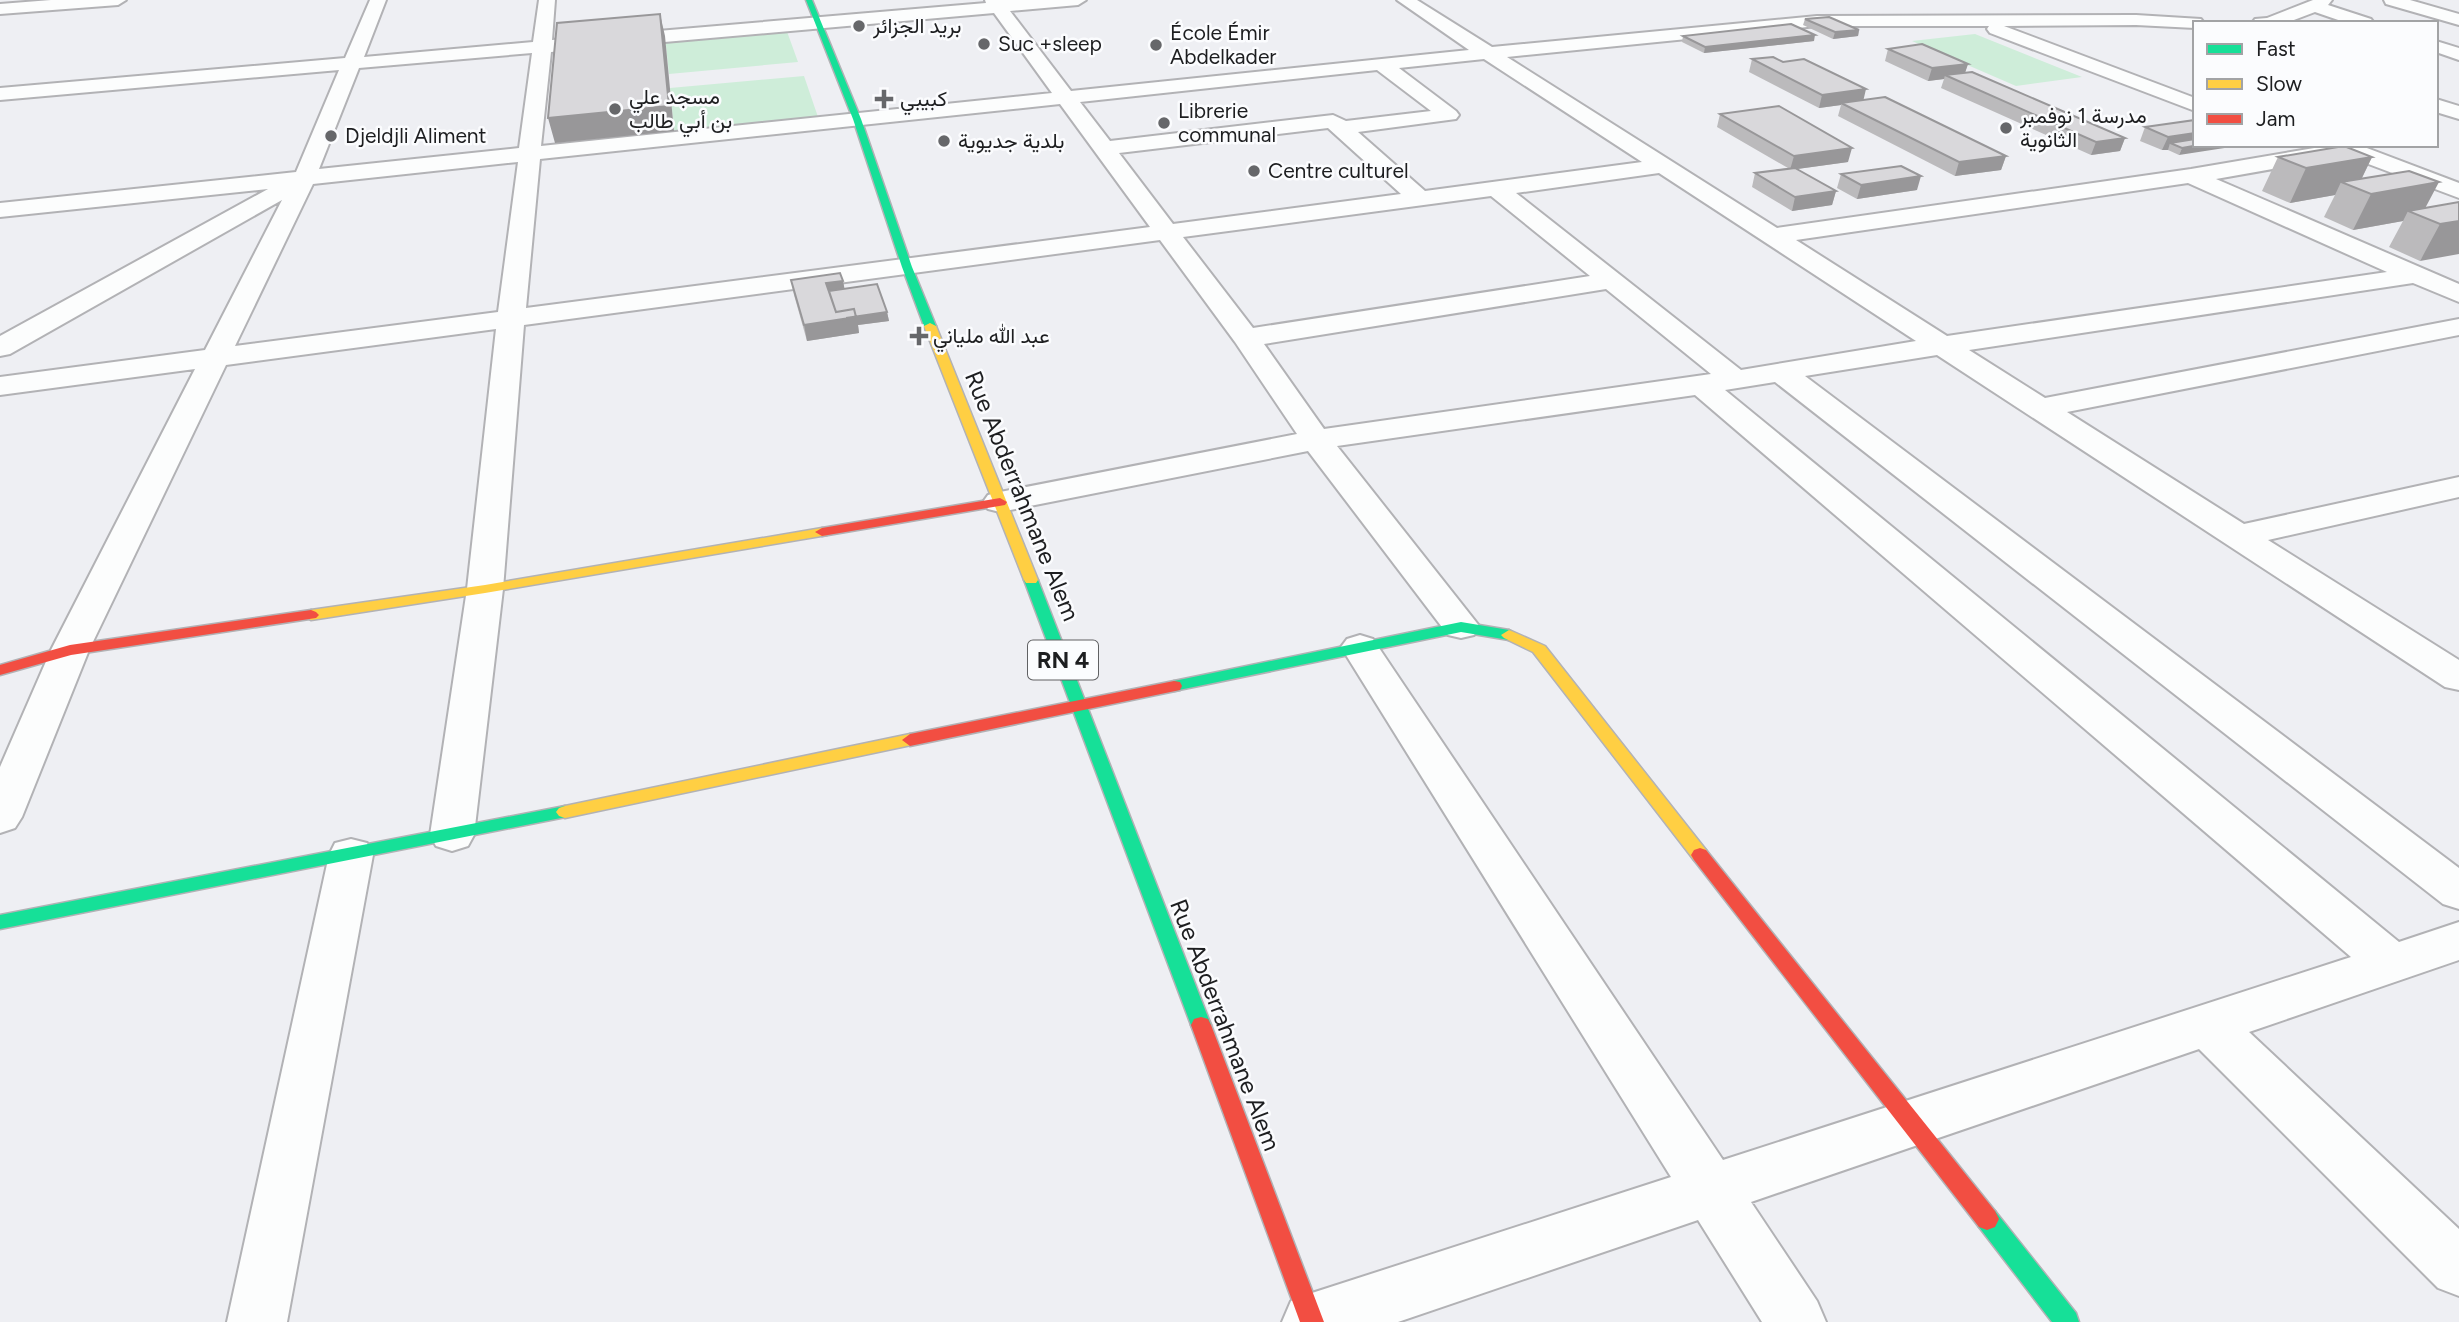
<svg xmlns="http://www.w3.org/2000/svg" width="2459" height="1322" font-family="Figtree,Vazirmatn,sans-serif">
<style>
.green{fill:#ceedd9}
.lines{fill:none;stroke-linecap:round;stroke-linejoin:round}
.street-casing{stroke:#b2b2b5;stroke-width:4}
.fast-casing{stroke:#b2b2b5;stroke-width:3}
.slow-casing{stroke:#b2b2b5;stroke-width:3}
.jam-casing{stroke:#b2b2b5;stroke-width:3}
.street{fill:#fcfdfd;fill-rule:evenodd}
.fast{fill:#16e098;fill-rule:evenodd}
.slow{fill:#ffcf43;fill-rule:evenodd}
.jam{fill:#f24e42;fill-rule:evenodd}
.wall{fill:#bbbabc}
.shaded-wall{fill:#989799}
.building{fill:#d9d8db;stroke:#989799;stroke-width:2}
.poi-dot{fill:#66676a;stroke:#fbfcfe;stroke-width:2.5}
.labels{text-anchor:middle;stroke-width:5;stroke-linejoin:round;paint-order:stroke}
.far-poi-label{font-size:21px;fill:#1d1e20;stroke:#fbfcfe;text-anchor:start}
.shield{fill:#fbfcfe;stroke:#606163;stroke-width:2}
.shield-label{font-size:23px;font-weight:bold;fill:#1d1e20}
.street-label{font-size:24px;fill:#1d1e20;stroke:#fbfcfe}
</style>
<rect width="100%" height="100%" fill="#eeeff3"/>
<!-- green -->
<path class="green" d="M785,26L798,62L669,74L665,36Z
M1975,34L2082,77L2016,86L1912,41Z
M804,76L818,117L674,131L670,88Z"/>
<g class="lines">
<!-- street casing -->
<g class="street-casing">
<path id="street" d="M51,0H126L118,5L0,14V4Z
M370,0H386L364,57L533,42L539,0H555L552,40L986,3L985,0H1086L1078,5L1010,11L1071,91L1469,50L1397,0H1417L1492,47L1817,16L2136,15L2201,19L2204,23H2195V28L2136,25L2004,26L2195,98V111L1990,33L1987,29L1989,26H1817L1507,57L1777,228L2191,169L2332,145H2359L2459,183V198L2347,156L2216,179L2459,284V302L2413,283L1969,350L2045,398L2459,319V335L2067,412L2244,524L2459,477V497L2268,540L2459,660V690L2445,687L1937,355L1805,376L2459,868V909L2443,904L1775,382L1725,390L2399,942L2459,922V960L2249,1032L2459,1229V1296L2438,1288L2199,1049L1751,1202L1817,1301L1826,1322H1762L1698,1220L1398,1322H1282L1291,1301L1312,1293L1671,1177L1341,647L1347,639L1360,635L1373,639L1723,1160L2351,957L1695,395L1337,446L1480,627L1474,635L1461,638L1448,635L1308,451L1000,512L988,509L983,502L988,495L1000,492L1297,434L1235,342L1160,240L524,325L503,589L474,835L468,846L452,851L436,846L430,835L467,589L496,329L226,365L89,650L22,817L15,828L0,833V767L51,650L195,369L0,395V377L205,350L282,200L10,354L0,356V336L268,189L0,217V203L296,172L339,70L0,100V88L345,58ZM994,13L1052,93L541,146L551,52ZM532,53L519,148L319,169L359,68ZM1484,59L1642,162L1425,191L1358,132L1456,119L1459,115L1456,111L1399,68ZM1377,70L1431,111L1346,121L1333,115L1110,141L1080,102ZM1060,104L1150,227L526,308L540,159ZM1328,128L1401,194L1173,224L1119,153ZM518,162L498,312L235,346L313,184ZM1659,173L1916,341L1741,370L1516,193ZM2188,183L2387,272L1947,336L1796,240ZM1491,196L1590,276L1253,328L1183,237ZM1606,289L1711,374L1324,429L1264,344Z
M2313,0H2332L2328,5L2371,19L2374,23H2347L2315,12L2286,23H2252L2255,19L2267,18Z
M2384,0H2410L2459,14V25L2386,4Z
M2436,41L2459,48V60L2436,52Z
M2436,99L2459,106V119L2436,112Z
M351,839L367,843L373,855L287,1322H227L329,855L335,843Z"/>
</g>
<!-- fast casing -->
<g class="fast-casing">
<path id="fast" d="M806,0H812L861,119L912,267L936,326L934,328L924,326L902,267L853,119Z
M1031,576L1038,580L1211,1025L1208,1031L1201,1033L1194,1031L1191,1025L1024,580Z
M1461,622L1509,630L1517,635L1509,640L1461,632L1174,691L1166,686L1174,681Z
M565,806L571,808L574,812L571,816L0,929V915Z
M1987,1208L1995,1211L2076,1313L2079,1322H2052L1979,1227L1975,1219L1979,1211Z"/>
</g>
<!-- slow casing -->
<g class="slow-casing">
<path id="slow" d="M930,323L936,326L1038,580L1036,583H1026L1024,580L924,326Z
M822,528L827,529L829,532L827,535L485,593L311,620L303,615L311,610L485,585Z
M1509,630L1545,646L1706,850L1709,855L1706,860H1694L1533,652L1504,638L1501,635Z
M910,734L916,736L918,740L916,744L565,818L559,816L556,812L559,808L565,806Z"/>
</g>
<!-- jam casing -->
<g class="jam-casing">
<path id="jam" d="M1000,498L1007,502L1005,505L822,536L815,532L822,528Z
M311,610L316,612L319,615L316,618L71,655L0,675V665L70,645Z
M1174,681L1180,682L1182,686L1180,690L910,746L902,740L910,734Z
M1700,848L1706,850L1995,1211L1999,1219L1995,1227L1987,1230L1979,1227L1694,860L1691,855L1694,850Z
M1201,1017L1208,1019L1211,1025L1324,1322H1300L1191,1025L1194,1019Z"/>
</g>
<!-- street -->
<use href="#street" class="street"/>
<!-- fast -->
<use href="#fast" class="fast"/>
<!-- slow -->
<use href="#slow" class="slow"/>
<!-- jam -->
<use href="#jam" class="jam"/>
</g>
<!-- wall -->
<path class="wall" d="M1805,19L1859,30L1858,36L1833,39L1803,25Z
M1683,36L1814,41L1704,53L1682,42Z
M1888,49L1968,64L1965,72L2125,138L2120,151L2091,155L1941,88L1944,79L1928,81L1885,61Z
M1752,59L1863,100L2006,156L2001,170L1955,176L1838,116L1841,105L1819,108L1749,72Z
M1720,114L1848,162L1797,169L1836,191L1832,205L1792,211L1752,187L1755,173L1788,168L1717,127Z
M2195,120L2179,155L2168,150H2162L2140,141L2145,127Z
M2278,157H2372L2362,178L2426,208L2459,202L2420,261L2389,247L2403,221L2353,230L2324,217L2335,195L2290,203L2262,191Z
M1841,174L1917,190L1857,199L1837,188Z
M791,280L843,281L844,289L887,312L889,321L858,325L859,333L807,341L794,295Z"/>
<!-- shaded-wall -->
<path class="shaded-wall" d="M660,14L665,36L674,131L555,143L548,118Z
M1859,30L1858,36L1833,39L1835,32Z
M1815,35L1814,41L1704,53L1705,47Z
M1968,64L1964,76L1945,75L1944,79L1928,81L1932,68Z
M1866,89L1863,102L1841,103V105L1819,108L1822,95Z
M2195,133V145L2170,143L2168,150H2162L2168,137Z
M2125,138L2120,151L2091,155L2096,142Z
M2199,145H2244L2179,155L2182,148Z
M1852,148L1848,162L1790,170L1794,156Z
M2006,156L2001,170L1955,176L1959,162Z
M2372,157L2357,188L2341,182L2335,195L2290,203L2306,168Z
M1921,176L1917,190L1857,199L1861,185Z
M2439,182L2421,216L2408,211L2403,221L2353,230L2371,194Z
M1836,191L1832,205L1792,211L1795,197Z
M2459,221V254L2420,261L2440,224Z
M843,281L846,296L828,291L826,283Z
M887,312L889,321L858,325L859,333L807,341L804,325Z"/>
<!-- building -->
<path class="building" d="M660,14L669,106L548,118L557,23Z
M1829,17L1859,30L1835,32L1805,19Z
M1791,24L1815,35L1705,47L1683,36Z
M1922,44L1968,64L1932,68L1888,49Z
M1773,57L1783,62L1804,59L1866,89L1822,95L1752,59Z
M1972,72L2125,138L2096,142L1945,75Z
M1885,97L2006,156L1959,162L1841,103Z
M1779,106L1852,148L1794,156L1720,114Z
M2195,120V133L2168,137L2145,127Z
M2195,139V145H2199L2182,148L2170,143Z
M2344,146L2372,157L2306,168L2278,157Z
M1901,166L1921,176L1861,185L1841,174Z
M1795,168L1836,191L1795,197L1755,173Z
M2409,171L2439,182L2371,194L2341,182Z
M2459,202V221L2440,224L2408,211Z
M840,273L843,281L826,283L836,312L854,309L856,317L804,325L791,280Z
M877,284L887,312L846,318L856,317L854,309L836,312L829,291Z"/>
<!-- markers -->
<g class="poi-dot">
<circle cx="859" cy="26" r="7"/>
<circle cx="984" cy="44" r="7"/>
<circle cx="1156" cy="45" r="7"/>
<path d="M880.5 88.5h7v7h7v7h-7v7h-7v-7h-7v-7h7z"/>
<circle cx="615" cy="109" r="7"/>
<circle cx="1164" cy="123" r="7"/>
<circle cx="2006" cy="128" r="7"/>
<circle cx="331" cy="136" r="7"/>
<circle cx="944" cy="141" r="7"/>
<circle cx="1254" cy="171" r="7"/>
<path d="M915.5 325.5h7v7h7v7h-7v7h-7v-7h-7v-7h7z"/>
</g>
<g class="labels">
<!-- far-poi labels -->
<g class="far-poi-label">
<text x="873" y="33">بريد الجزائر</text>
<text x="1170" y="40">École Émir<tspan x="1170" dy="24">Abdelkader</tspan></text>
<text x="998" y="51">Suc +sleep</text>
<text x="629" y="104">مسجد علي<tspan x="629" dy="24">بن أبي طالب</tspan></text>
<text x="900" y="106">كبيبي</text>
<text x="1178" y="118">Librerie<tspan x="1178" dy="24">communal</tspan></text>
<text x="2020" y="123">مدرسة 1 نوفمبر<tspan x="2020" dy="24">الثانوية</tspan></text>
<text x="345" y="143">Djeldjli Aliment</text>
<text x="958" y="148">بلدية جديوية</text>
<text x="1268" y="178">Centre culturel</text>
<text x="933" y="343">عبد الله ملياني</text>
</g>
<!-- shield labels -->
<rect class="shield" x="1028" y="640.5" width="70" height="39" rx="5"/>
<g class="shield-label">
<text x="1063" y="668">RN 4</text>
</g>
<!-- street labels -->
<g class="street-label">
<text transform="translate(1022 496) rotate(68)" y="8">Rue Abderrahmane Alem</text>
<text transform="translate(1225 1025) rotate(69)" y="8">Rue Abderrahmane Alem</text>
</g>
</g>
<!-- legend -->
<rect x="2193" y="21" width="245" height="126" fill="#fbfcfe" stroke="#a2a3a5" stroke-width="2"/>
<rect x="2207" y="44" width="35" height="10" fill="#16e098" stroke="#a2a3a5" stroke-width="2"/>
<text x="2256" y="56" font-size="21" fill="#1d1e20">Fast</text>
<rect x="2207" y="79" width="35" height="10" fill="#ffcf43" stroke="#a2a3a5" stroke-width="2"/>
<text x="2256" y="91" font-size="21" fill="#1d1e20">Slow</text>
<rect x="2207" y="114" width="35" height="10" fill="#f24e42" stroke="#a2a3a5" stroke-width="2"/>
<text x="2256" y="126" font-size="21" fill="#1d1e20">Jam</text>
</svg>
